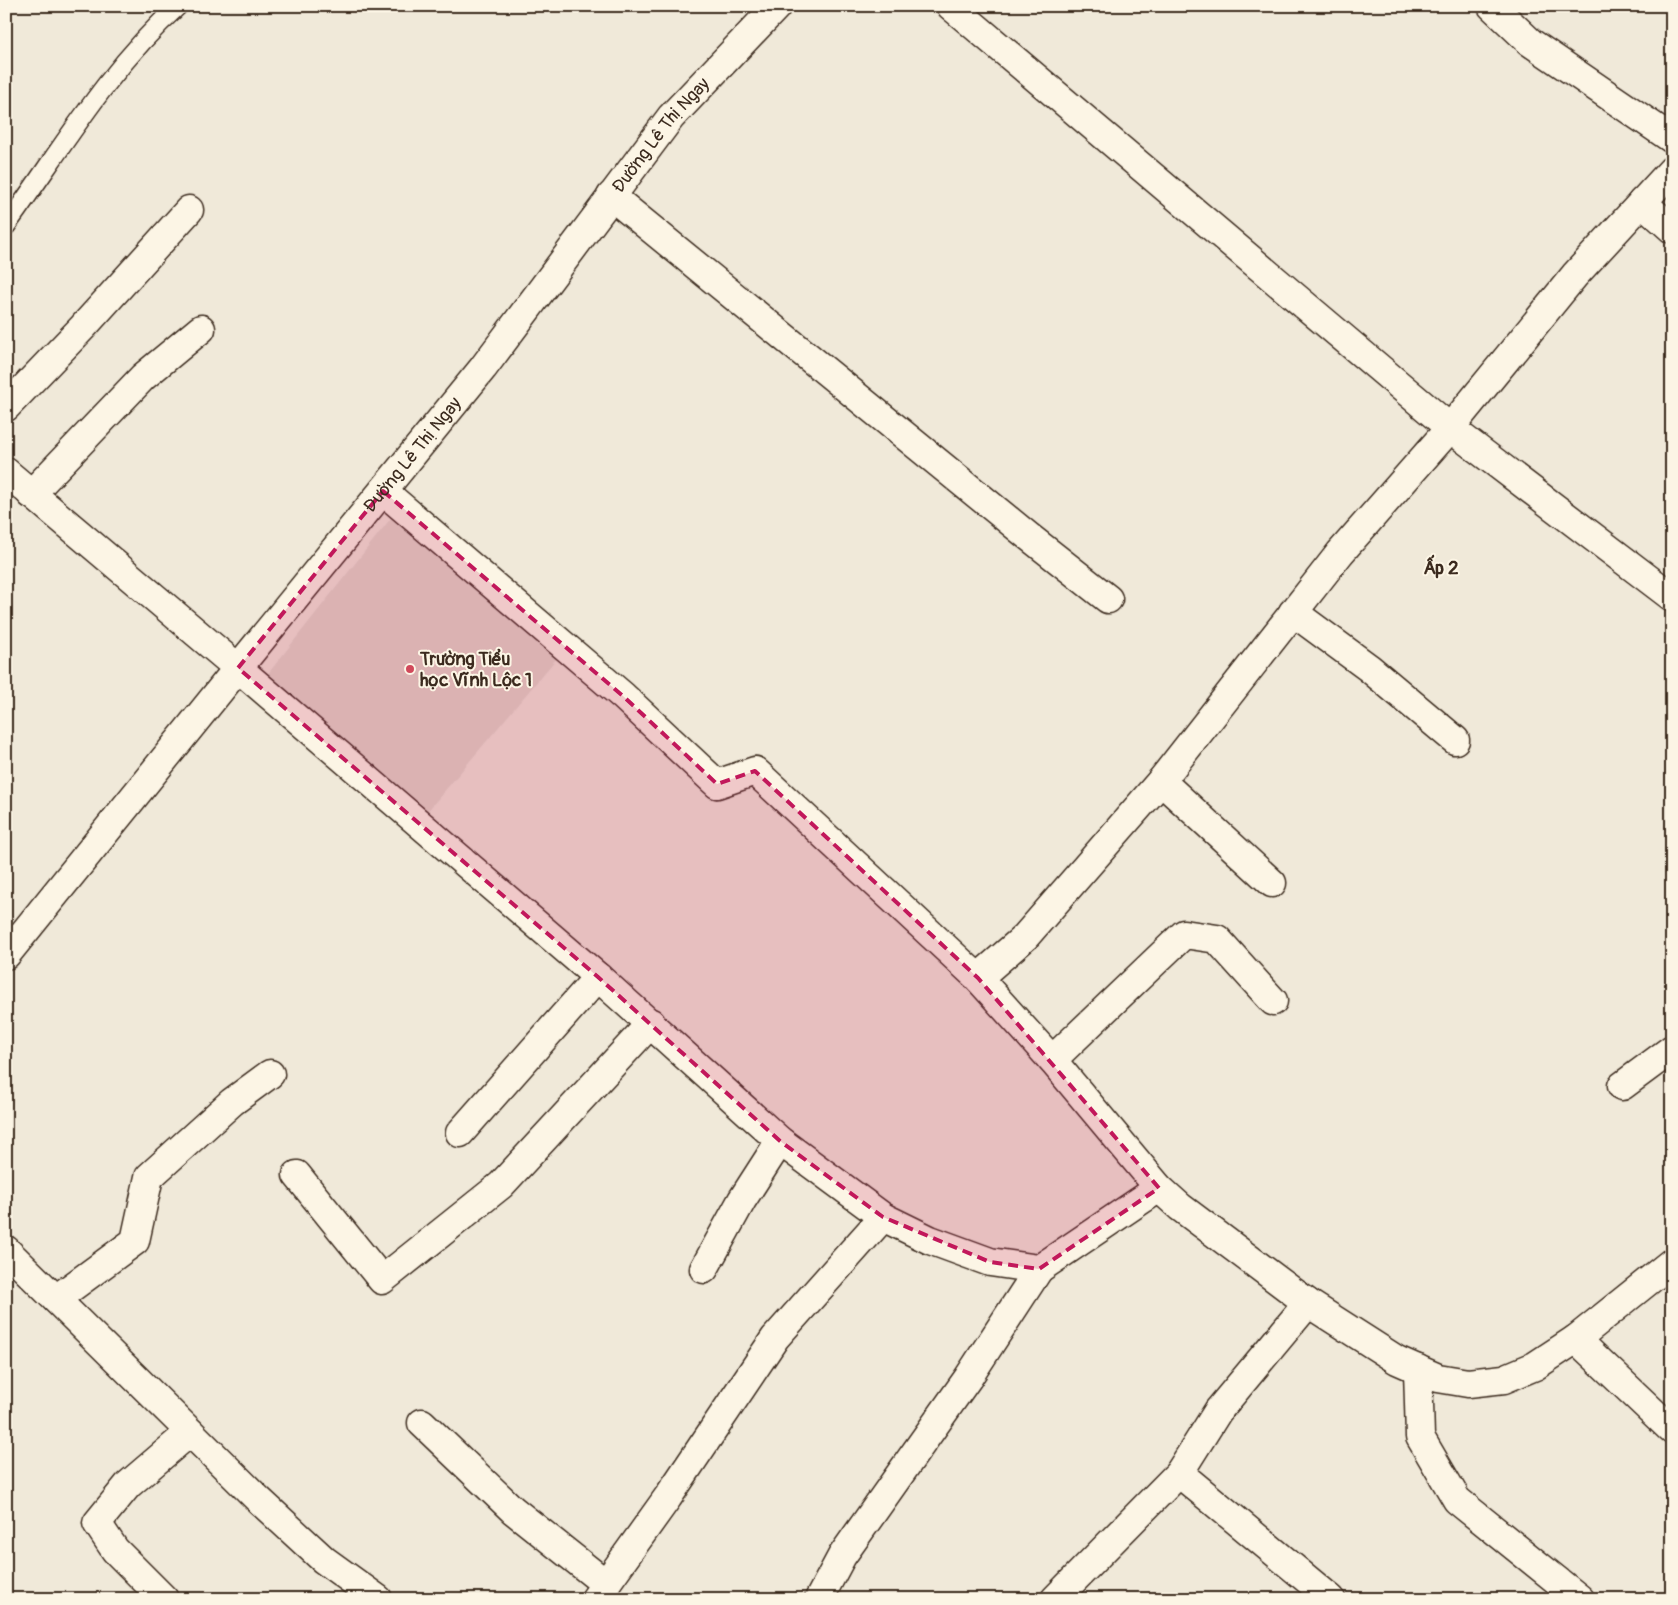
<svg xmlns="http://www.w3.org/2000/svg" width="1678" height="1605" font-family="Pangolin,sans-serif">
<style>
.built{fill:#e1d9c9}
.lines{fill:none;stroke-linecap:round;stroke-linejoin:round}
.service-casing{stroke:#3b2a1e;stroke-width:21}
.minor-casing{stroke:#3b2a1e;stroke-width:31}
.service{stroke:#fcf5e5;stroke-width:18}
.minor{stroke:#fcf5e5;stroke-width:28}
.marked{fill:#c2185b;fill-opacity:0.2;stroke:#c2185b;stroke-width:4;stroke-dasharray:10 6;stroke-linejoin:round}
.poi-dot{fill:#d1495b;stroke:#fcf5e5;stroke-width:2}
.labels{text-anchor:middle;stroke-width:4;stroke-linejoin:round;paint-order:stroke}
.street-label{font-size:18px;fill:#3b2a1e;stroke:#fcf5e5}
.poi-label{font-size:18px;font-weight:bold;fill:#3b2a1e;stroke:#fcf5e5;text-anchor:start}
.neighbourhood-label{font-size:19px;font-weight:bold;fill:#3b2a1e;stroke:#fcf5e5}
</style>
<rect width="100%" height="100%" fill="#f0e9d9"/>
<filter id="ink" filterUnits="userSpaceOnUse"><feTurbulence type="fractalNoise" baseFrequency=".02" numOctaves="2"/><feDisplacementMap in="SourceGraphic" scale="10" xChannelSelector="R" yChannelSelector="G"/><feConvolveMatrix kernelMatrix="1 2 1 2 8 2 1 2 1" color-interpolation-filters="sRGB"/></filter>
<g filter="url(#ink)">
<!-- built -->
<path class="built" d="M391,518L557,658L426,813L263,680Z"/>
<g class="lines">
<!-- service casing -->
<g class="service-casing">
<path id="service" d="M6,226C61,150 108,69 178,6"/>
</g>
<!-- minor casing -->
<g class="minor-casing">
<g id="minor">
<path d="M951,6L1450,428L1672,597"/>
<path d="M1492,6L1530,42L1672,139"/>
<path d="M611,196L1028,536L1108,599"/>
<path d="M1642,202L1672,229"/>
<path d="M6,407L83,327L189,210"/>
<path id="s1" d="M6,472L238,668L483,368L671,117L777,6"/>
<path d="M383,491L623,696L717,784L755,771L978,978L1052,1060L1184,934L1217,939L1273,1001"/>
<path d="M31,494L143,377L201,329"/>
<path d="M1293,612L1369,668L1455,740"/>
<path d="M1161,781L1272,883"/>
<path d="M6,955L238,668L598,977L780,1141L883,1217L930,1240L990,1262L1039,1269L1159,1188"/>
<path d="M978,978L1025,937L1161,781L1340,553L1450,428L1575,275L1672,170"/>
<path d="M1052,1060L1159,1188L1180,1207L1308,1303L1397,1360L1438,1378L1468,1383L1504,1379L1535,1366L1576,1339L1672,1262"/>
<path d="M1622,1086L1672,1049"/>
<path d="M460,1133L598,977"/>
<path d="M297,1175L382,1280L501,1185L651,1023"/>
<path d="M6,1250L259,1500L324,1560L378,1599"/>
<path d="M704,1269L742,1200L780,1141"/>
<path d="M56,1299L135,1241L149,1177L232,1102L270,1074"/>
<path d="M1576,1339L1672,1430"/>
<path d="M1418,1369L1420,1437L1457,1500L1580,1599"/>
<path d="M422,1423L513,1510L606,1584"/>
<path d="M1179,1473L1331,1599"/>
<path d="M164,1599L115,1550L97,1523L128,1485L190,1432"/>
<path d="M595,1599L668,1497L775,1338L883,1217"/>
<path d="M819,1599L842,1556L968,1378L1039,1269"/>
<path d="M1055,1599L1179,1473L1218,1411L1308,1303"/>
</g>
</g>
<!-- service -->
<use href="#service" class="service"/>
<!-- minor -->
<use href="#minor" class="minor"/>
</g>
</g>
<!-- marked area -->
<path class="marked" d="M383,491L623,696L717,784L755,771L978,978L1159,1188L1039,1269L990,1262L883,1217L780,1141L598,977L238,668Z"/>
<!-- markers -->
<circle class="poi-dot" cx="410" cy="669" r="5"/>
<g class="labels">
<!-- street labels -->
<g class="street-label">
<text dy="6" stroke="none"><textPath href="#s1" startOffset="984">Đường Lê Thị Ngay</textPath></text>
<text dy="6" stroke="none"><textPath href="#s1" startOffset="579">Đường Lê Thị Ngay</textPath></text>
</g>
<!-- poi labels -->
<g class="poi-label">
<text x="420" y="665">Trường Tiểu<tspan x="420" dy="21">học Vĩnh Lộc 1</tspan></text>
</g>
<!-- neighbourhood labels -->
<g class="neighbourhood-label">
<text x="1441" y="574">Ấp 2</text>
</g>
</g>
<!-- margin -->
<rect width="1678" height="1605" fill="none" stroke="#fcf5e5" stroke-width="25"/>
<rect x="12" y="12" width="1653" height="1580" fill="none" stroke="#3b2a1e" stroke-width="2" filter="url(#ink)"/>
</svg>
